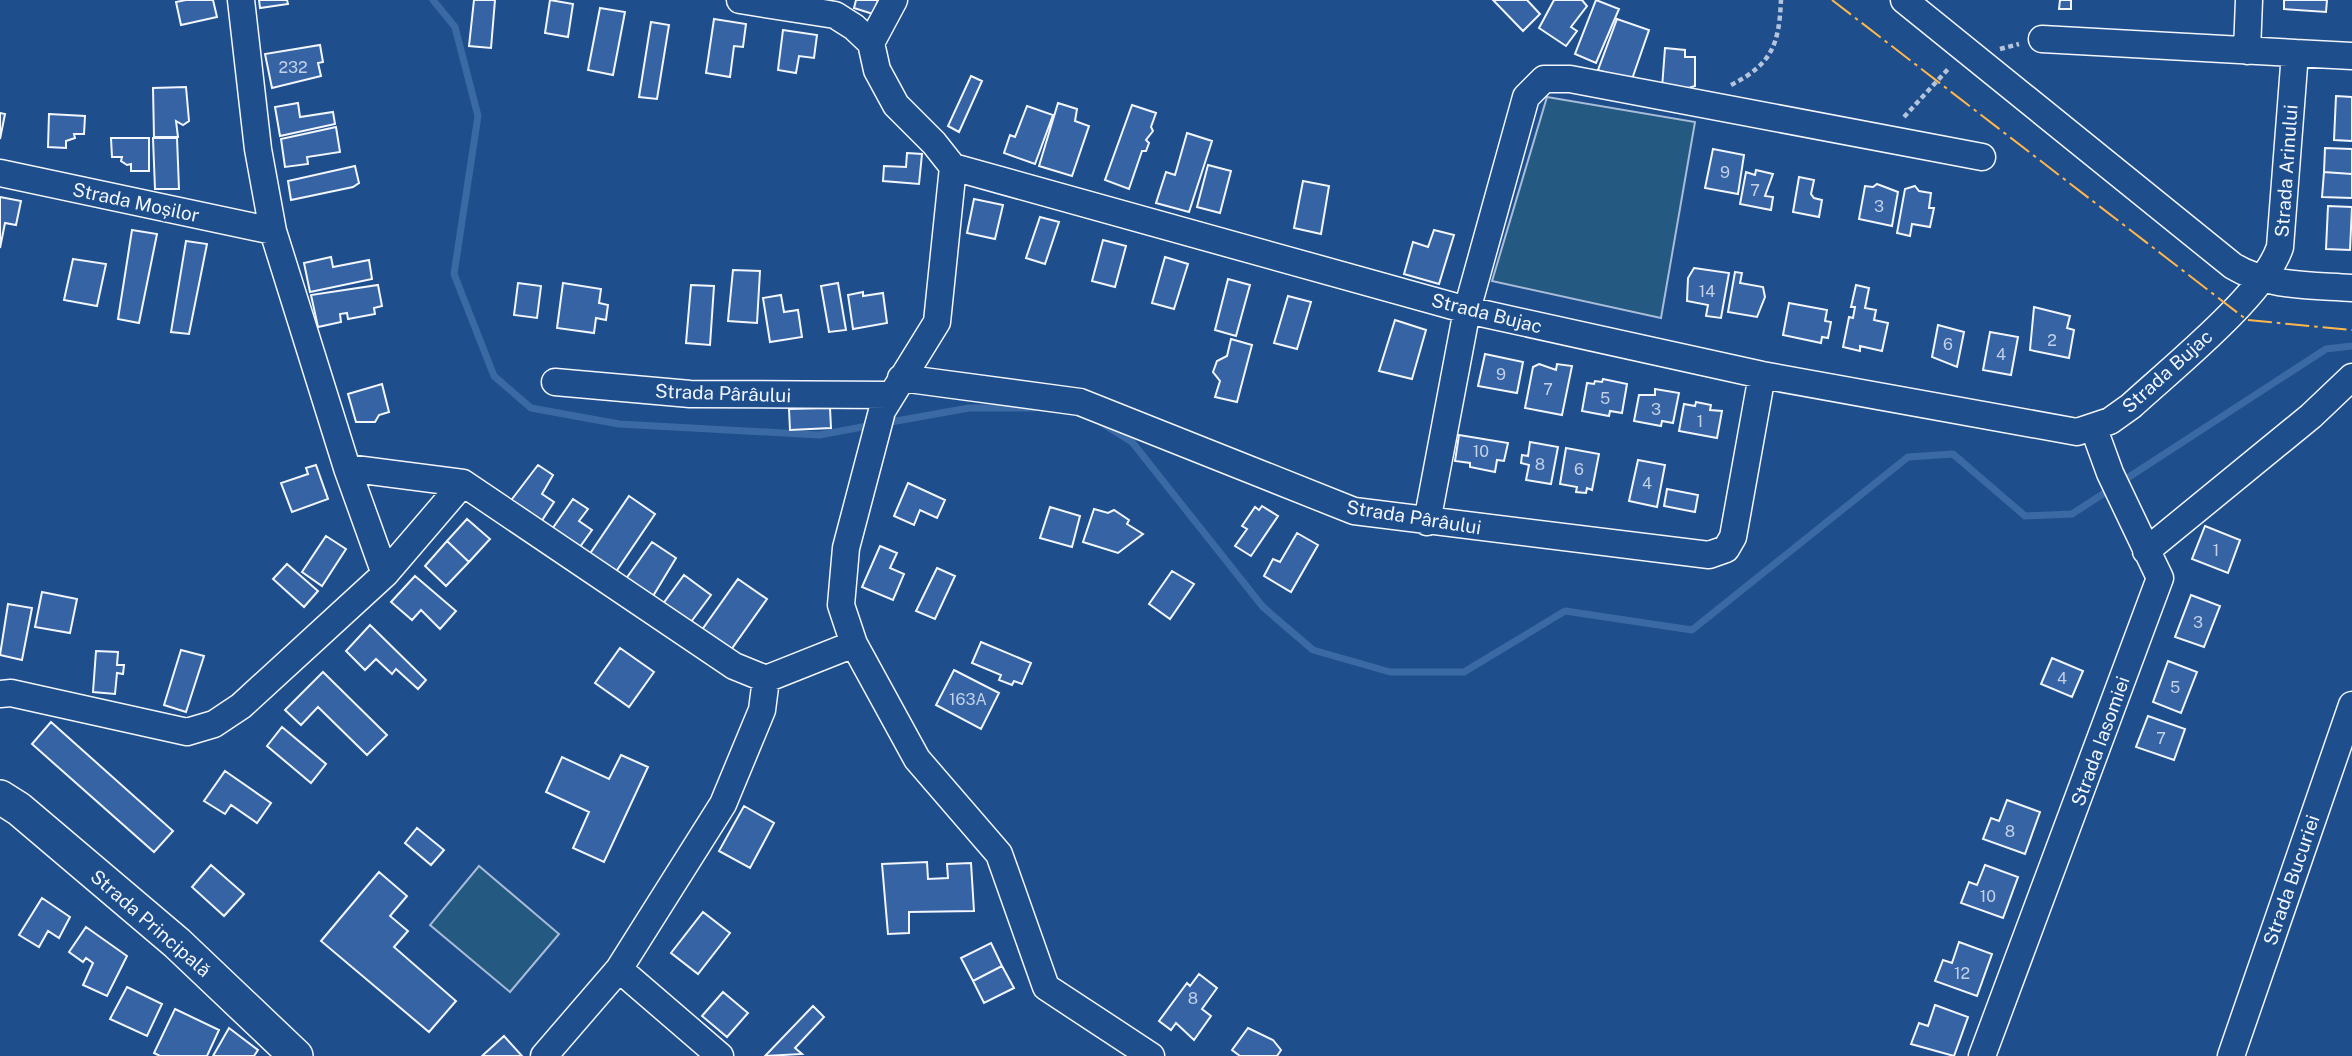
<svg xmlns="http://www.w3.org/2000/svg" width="2352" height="1056" font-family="'Public Sans',sans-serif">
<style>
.green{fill:#245a82;stroke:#a8bbd7;stroke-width:2}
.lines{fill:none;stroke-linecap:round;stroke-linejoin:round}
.stream{stroke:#3b69a3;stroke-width:7}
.building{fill:#3563a3;stroke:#f2f6ff;stroke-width:2}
.minor-casing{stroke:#f2f6ff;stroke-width:29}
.major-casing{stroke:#f2f6ff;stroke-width:36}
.path{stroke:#b3c4dc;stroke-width:4.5;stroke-dasharray:5 3.5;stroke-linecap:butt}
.minor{stroke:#1f4e8c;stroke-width:26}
.major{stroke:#1f4e8c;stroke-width:33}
.power{stroke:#ffb74d;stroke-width:2;stroke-dasharray:24 5 3.5 5;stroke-linecap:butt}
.labels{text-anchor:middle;stroke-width:5;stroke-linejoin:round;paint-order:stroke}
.number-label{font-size:16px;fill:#c3d1e8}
.street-label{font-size:19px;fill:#f2f6ff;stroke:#1f4e8c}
</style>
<rect width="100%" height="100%" fill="#1f4e8c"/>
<!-- green -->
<path class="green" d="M1547,97L1695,122L1661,318L1492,281Z
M479,866L559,934L510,992L430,925Z"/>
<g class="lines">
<!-- stream -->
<path class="stream" d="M433,0L455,27L478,116L454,274L494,376L531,408L619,424L819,435L873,425
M1100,422L1132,442L1263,607L1313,650L1390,672H1464L1565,611L1692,630L1908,457L1953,454L2025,516L2072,514L2326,349L2352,346
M885,423L969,408H1033"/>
</g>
<!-- building -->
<path class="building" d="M186,0H213L217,17L181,25L176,2Z
M259,0H287L288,4L260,8Z
M474,0H495L491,48L469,46Z
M550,0L573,4L568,37L545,33Z
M856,0H878L873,14L854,8Z
M1493,0H1527L1540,14L1523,31Z
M1554,0H1582L1587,6L1571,27L1577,31L1566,46L1539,28Z
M1596,0L1619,9L1596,63L1575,54Z
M2060,0H2071V9H2059Z
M2284,0H2327L2326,12L2284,9Z
M600,8L625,12L613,75L588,70Z
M714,19L746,24L743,47L734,46L730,77L706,73Z
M1617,19L1649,30L1631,82L1598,70Z
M651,22L669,25L657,99L639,97Z
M783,30L817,35L814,58L799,56L796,73L778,70Z
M320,45L323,62L318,63L321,76L272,88L265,54Z
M1665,48L1685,50V57H1695V86L1682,90L1662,88Z
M971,76L982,81L959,132L948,126Z
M186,87L189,121L183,125L176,121L178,137H154L153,88Z
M2336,96L2352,97V141L2334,140Z
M298,103L300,117L333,112L335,124L280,136L275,107Z
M1058,103L1077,109L1075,121L1089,126L1072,176L1039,166Z
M1132,105L1156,113L1151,127L1153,131L1146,140L1149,143L1146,151H1142L1129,189L1105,180Z
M1027,106L1053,115L1035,164L1004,153L1010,135L1015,137Z
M0,113L5,114L0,139Z
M49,114L85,116L84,134H74L75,138L66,141V148L48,147Z
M336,127L340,152L307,157L308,164L285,167L281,139Z
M1187,133L1212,141L1189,212L1156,203L1166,172L1175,175Z
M111,138H149V171H131V164L127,165L121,161L122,157H112Z
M153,138H177L179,189H155Z
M2325,148L2352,149V174L2324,172Z
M1713,149L1744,155L1738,194L1705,188Z
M907,153L922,154L919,184L883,181L884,166L906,167Z
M1208,165L1231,171L1220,213L1197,207Z
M355,166L359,183L353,187L291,200L288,181Z
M1756,170L1773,174L1765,196L1773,197L1771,210L1740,204L1746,172L1755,175Z
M2324,172L2352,174V198L2322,197Z
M1799,177L1814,180L1811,194L1814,198L1822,200L1819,217L1793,212Z
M1303,181L1329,186L1321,234L1294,228Z
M1877,184L1898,192L1892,226L1859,219L1865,186L1873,187Z
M1915,186L1919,191L1931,193L1929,208H1934L1930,227L1912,224L1910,236L1897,233L1905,189Z
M0,197L21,201L16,225L5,223L0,248Z
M974,199L1003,205L995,239L967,233Z
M2328,206L2352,207L2350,250L2326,249Z
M1040,217L1059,222L1045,264L1026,258Z
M132,230L157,234L139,323L118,319Z
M1434,230L1454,235L1439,284L1404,274L1413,242L1428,247Z
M1103,240L1126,246L1115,287L1092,281Z
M186,241L207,244L189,334L171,332Z
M331,257L333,267L369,260L372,279L310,292L304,263Z
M1165,257L1188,264L1174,309L1152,303Z
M73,259L106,264L97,306L64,300Z
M1694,268L1729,273L1721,318L1706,316L1708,305L1687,301L1688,278Z
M733,270L760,271L757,323L728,321Z
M1735,272L1742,273L1740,283L1763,287L1765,297L1757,317L1728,312Z
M1228,279L1250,285L1236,336L1215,330Z
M518,283L541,286L537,318L514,315Z
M563,283L601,289L599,303L608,305L606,320L596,318L594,333L557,328Z
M838,283L846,330L829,332L821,286Z
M378,285L382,306L374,308L375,314L348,319L347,313L340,314L341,322L318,327L311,295Z
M691,285L714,286L710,345L686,343Z
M1856,285L1869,288L1865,308L1876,310L1874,320L1888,323L1882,351L1860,346V351L1843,347L1849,317L1853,318L1855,307H1851Z
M863,292V296L883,293L887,323L853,329L848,295Z
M781,295L784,312L798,310L802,337L770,342L763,298Z
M1288,296L1311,302L1297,349L1274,343Z
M1789,303L1827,310L1825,321L1831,322L1828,338L1822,337L1821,343L1783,335Z
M2034,307L2070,316L2067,328L2074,330L2069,358L2030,350Z
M1395,320L1426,330L1412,379L1379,371Z
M1938,325L1964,332L1957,367L1932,357Z
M1990,332L2018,337L2011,375L1983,370Z
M1231,339L1252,345L1237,402L1215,397L1220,381L1213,372L1217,361L1227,356Z
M1485,354L1523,362L1517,393L1478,386Z
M1539,364L1556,370L1557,364L1572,366L1562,415L1525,408L1533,367Z
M1603,379L1627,384L1622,413L1610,411L1609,416L1582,411L1587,383L1594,384L1595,381L1602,382Z
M382,384L389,412L379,415L375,422H356L348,394Z
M1655,389L1679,393L1673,423L1662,421L1661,426L1634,421L1639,395H1655Z
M1696,402L1711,405L1710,410L1722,411L1717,438L1679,431L1684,404L1695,406Z
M830,408L831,428L790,430L789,409Z
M1459,435L1508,443L1504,461L1497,460L1495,472L1470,467V463L1455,461Z
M1530,442L1558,447L1551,484L1526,480L1529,465L1521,463L1522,455L1528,456Z
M1566,448L1599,454L1592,490L1587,488L1586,493L1576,492L1577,487L1560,484Z
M1638,460L1665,465L1657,507L1629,501Z
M316,465L328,499L292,512L281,483L308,474L306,468Z
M538,465L553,475L542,494L554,502L539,525L509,503Z
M908,483L945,500L937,518L920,510L914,525L894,516Z
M1667,489L1698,495L1695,512L1664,506Z
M629,496L655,514L613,576L587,558Z
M573,499L588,509L579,521L592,530L577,551L550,532Z
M1262,506L1278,516L1251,556L1235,546L1247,529L1242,526L1255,507L1259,510Z
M1050,507L1080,516L1072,547L1040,538Z
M1094,509L1108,513L1114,510L1129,520L1127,524L1143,534L1118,553L1083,542Z
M467,519L490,539L469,562L447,541Z
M2205,526L2240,540L2228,573L2192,559Z
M1297,533L1318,545L1291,592L1264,576L1273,559L1280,562Z
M326,536L346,549L322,586L302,572Z
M447,541L469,562L446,586L425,566Z
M652,542L676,558L650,601L623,583Z
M880,546L897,553L890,568L904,574L893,600L862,587Z
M287,564L318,591L304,607L273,579Z
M937,568L955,576L935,619L916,611Z
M1172,571L1194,584L1170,619L1149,604Z
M684,575L711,595L688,626L660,608Z
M415,576L456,611L440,629L421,610L412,620L391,602Z
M738,579L767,599L728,654L699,634Z
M42,592L77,599L70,633L35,627Z
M2191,595L2220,606L2204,647L2175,637Z
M8,604L32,608L22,660L0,655Z
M370,625L426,680L418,689L396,669L392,674L376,659L365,670L346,651Z
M981,642L1031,663L1022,684L1014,681L1012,685L999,680L1001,675L972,663Z
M620,648L654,672L629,707L595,683Z
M181,650L204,656L186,712L164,705Z
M96,651L118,652L117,665H124L123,674L117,673L115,694L93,692Z
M2052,658L2083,671L2072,697L2041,684Z
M2168,661L2197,672L2181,713L2153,702Z
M954,670L999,693L981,729L936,705Z
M323,672L387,735L367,755L318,707L301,725L285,710Z
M2148,716L2185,729L2174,760L2136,747Z
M51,722L173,831L154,852L32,744Z
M282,727L326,764L311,783L267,746Z
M621,755L648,767L604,862L573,848L589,812L546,792L562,757L609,779Z
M225,771L271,803L257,823L231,805L225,814L204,801Z
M2007,800L2040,812L2025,854L1983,839L1991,818L1999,821Z
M744,806L774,823L750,868L719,851Z
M417,828L444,850L431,865L405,843Z
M927,862L928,879L948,878L947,864L971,863L974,911L909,912V933L888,934L882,864Z
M211,865L244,894L224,916L192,887Z
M1985,865L2018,877L2003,918L1961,903L1969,882L1977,885Z
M379,872L407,896L390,916L408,931L394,947L456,1001L429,1032L321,941Z
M42,898L70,917L59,938L48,931L39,947L19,935Z
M703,912L730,933L698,974L671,953Z
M86,927L127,956L107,996L83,985L93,963L86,958L83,962L69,952Z
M1959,942L1992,954L1977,996L1935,981L1943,960L1952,963Z
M991,943L1002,966L973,981L961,958Z
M1002,966L1014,988L984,1003L973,981Z
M1199,974L1217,988L1202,1009L1211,1016L1194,1040L1176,1023L1171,1030L1159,1021L1187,983L1190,986Z
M127,987L162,1004L147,1036L110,1019Z
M723,992L748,1013L727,1037L702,1016Z
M1935,1005L1968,1017L1954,1056L1911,1044L1919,1023L1928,1026Z
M813,1006L824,1017L795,1048L802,1054L765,1056Z
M175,1009L219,1030L207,1056H160L154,1053Z
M229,1028L258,1050L254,1056H213Z
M1248,1028L1273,1040L1281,1050L1277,1056H1240L1232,1050Z
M504,1036L522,1056H482Z"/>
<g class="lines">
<!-- minor casing -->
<g class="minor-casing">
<path id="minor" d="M241,0L258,149L273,231L347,468L385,574
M740,0L835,15L854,27L871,43L877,70L896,105L934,143L953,167L1467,310L1762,375L2077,432L2110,421L2131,406C2170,370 2265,294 2280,247L2295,53L2042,39
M1904,0L2233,266C2267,287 2313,285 2352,288
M871,43L894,0
M2247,51L2249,0
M2295,53L2352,56
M0,173L273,231
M901,378L1080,402L1354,511L1709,555L1726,549L1733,537L1762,375
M555,382L690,394L890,395
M347,468L463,483L734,666L766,679L854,644L841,605L846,548L882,411L937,322L953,167
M1427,522L1467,310L1526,97L1544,79H1570L1982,157
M2146,551L2311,416L2352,377
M854,644L917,759L999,854L1046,987L1151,1056
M0,694L11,693L187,732L214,724L241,706L385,574L463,483
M619,969L720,1056
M544,1056L619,969L723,804L762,710L766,679
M1982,1056L2160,578L2110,473L2094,429
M2231,1056L2352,705"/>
</g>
<!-- major casing -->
<g class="major-casing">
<path id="major" d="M0,797L19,809L177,943L296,1056"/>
</g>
<!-- path -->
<path class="path" d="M2000,49L2019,44
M1731,85C1772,64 1779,45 1781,0
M1904,117L1950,67"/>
<!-- minor -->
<use href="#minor" class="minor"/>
<!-- major -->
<use href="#major" class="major"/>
<!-- power -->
<path class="power" d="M1832,0L2247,320L2352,330"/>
</g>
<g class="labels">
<!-- number labels -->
<g class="number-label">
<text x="293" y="73">232</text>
<text x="1725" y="178">9</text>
<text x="1755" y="196">7</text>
<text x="1879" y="212">3</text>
<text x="1707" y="297">14</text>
<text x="2052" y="346">2</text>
<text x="1948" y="350">6</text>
<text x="2001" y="360">4</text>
<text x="1501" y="380">9</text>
<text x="1548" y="395">7</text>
<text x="1605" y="404">5</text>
<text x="1656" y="415">3</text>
<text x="1700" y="427">1</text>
<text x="1481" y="457">10</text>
<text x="1540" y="470">8</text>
<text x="1579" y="475">6</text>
<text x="1647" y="489">4</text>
<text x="2216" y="556">1</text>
<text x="2198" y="628">3</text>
<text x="2062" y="684">4</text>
<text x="2175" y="693">5</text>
<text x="968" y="705">163A</text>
<text x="2161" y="744">7</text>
<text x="2010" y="837">8</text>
<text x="1988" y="902">10</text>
<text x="1962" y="979">12</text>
<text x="1193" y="1004">8</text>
</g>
<!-- street labels -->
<g class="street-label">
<text transform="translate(2286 171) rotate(-86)" y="7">Strada Arinului</text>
<text transform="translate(136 202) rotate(12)" y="7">Strada Moșilor</text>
<text transform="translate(1487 313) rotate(14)" y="7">Strada Bujac</text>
<text transform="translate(2167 371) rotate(-42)" y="7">Strada Bujac</text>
<text transform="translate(723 393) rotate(2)" y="7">Strada Pârâului</text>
<text transform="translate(1414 517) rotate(9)" y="7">Strada Pârâului</text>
<text transform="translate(2100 741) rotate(-70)" y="7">Strada Iasomiei</text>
<text transform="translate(2291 880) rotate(-71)" y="7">Strada Bucuriei</text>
<text transform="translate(151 923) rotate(41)" y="7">Strada Principală</text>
</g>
</g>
</svg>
